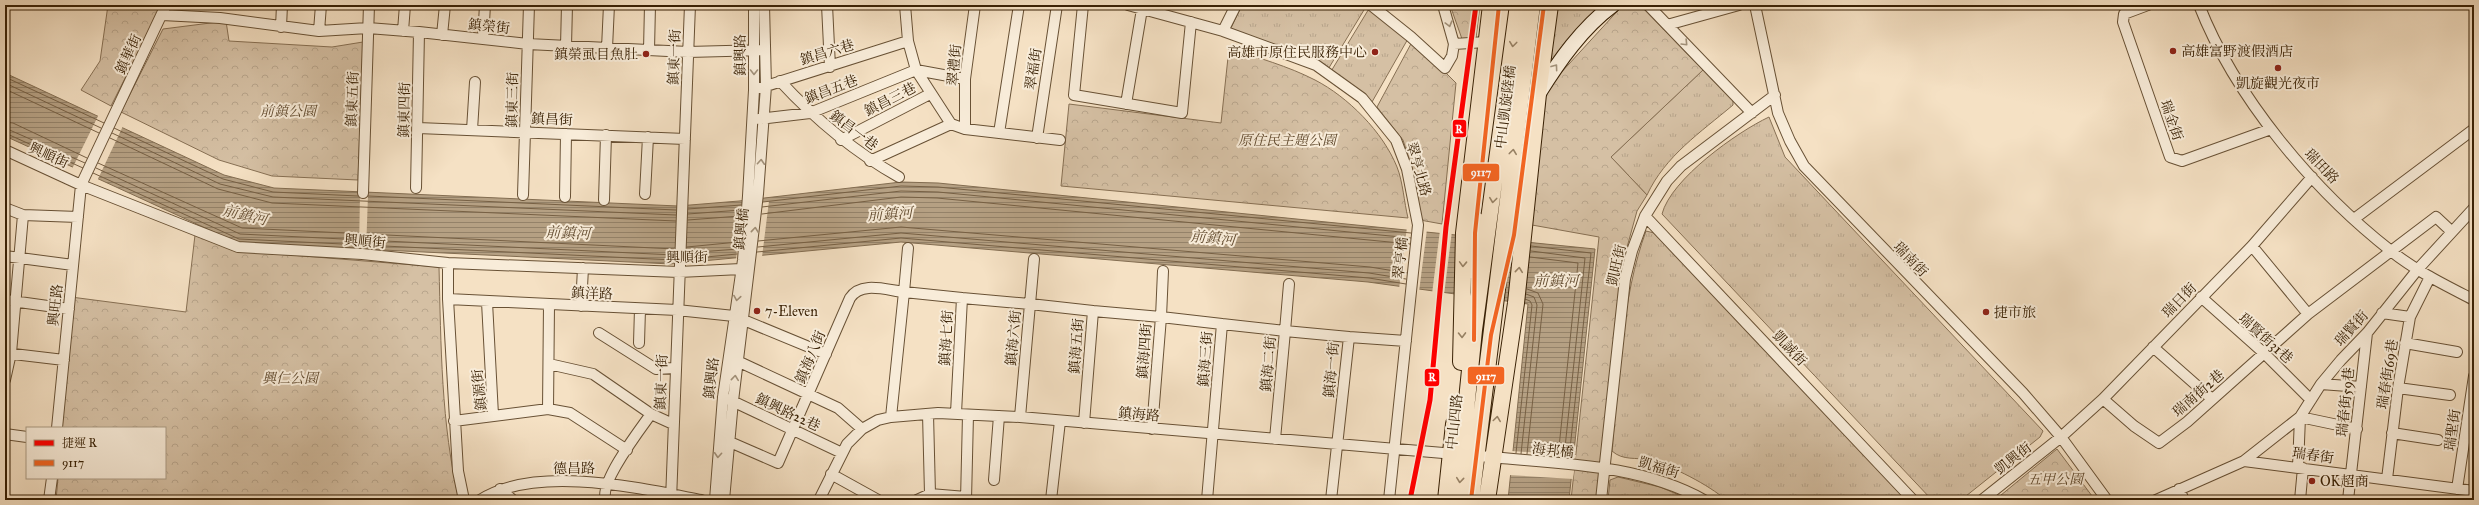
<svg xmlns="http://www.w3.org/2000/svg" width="2479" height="505" font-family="'IM FELL Great Primer','Noto Serif TC',serif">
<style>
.grass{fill:url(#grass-tufts);stroke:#877054}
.park{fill:url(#park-crowns);stroke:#877054}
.water{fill:url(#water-rules);stroke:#836d51}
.pier{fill:#f5e1c4}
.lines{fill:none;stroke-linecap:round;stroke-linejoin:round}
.shore{stroke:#776044;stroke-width:1}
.street-casing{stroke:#685135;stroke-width:12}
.secondary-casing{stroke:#392105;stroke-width:16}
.primary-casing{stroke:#392105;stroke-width:18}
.street{stroke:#f8ecd9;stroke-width:10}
.secondary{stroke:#f8ecd9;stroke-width:14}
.primary{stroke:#f5e1c4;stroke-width:16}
.bus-1-casing{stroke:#f8ecd9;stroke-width:7}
.bus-1{stroke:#f26522;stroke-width:4}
.metro-1-casing{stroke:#f8ecd9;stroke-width:8}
.metro-1{stroke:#f00;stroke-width:5}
.oneway{stroke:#a2917a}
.oneway2{stroke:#978164}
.poi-dot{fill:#8f2418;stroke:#f8ecd9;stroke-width:1.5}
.labels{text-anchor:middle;stroke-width:4;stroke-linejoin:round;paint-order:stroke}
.street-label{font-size:14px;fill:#392105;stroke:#f8ecd9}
.poi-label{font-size:14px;fill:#392105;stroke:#f8ecd9;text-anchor:start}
.park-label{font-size:14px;font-style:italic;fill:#60492d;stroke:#f8ecd9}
.water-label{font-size:15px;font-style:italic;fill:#644d31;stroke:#f8ecd9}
.line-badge{stroke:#f8ecd9;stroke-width:1.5}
.badge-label{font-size:11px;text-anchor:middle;font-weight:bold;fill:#fff}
</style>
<defs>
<pattern id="grass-tufts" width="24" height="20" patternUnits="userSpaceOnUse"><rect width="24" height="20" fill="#d5c0a4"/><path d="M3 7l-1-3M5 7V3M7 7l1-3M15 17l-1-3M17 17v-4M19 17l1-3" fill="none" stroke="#b8a58c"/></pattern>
<pattern id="park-crowns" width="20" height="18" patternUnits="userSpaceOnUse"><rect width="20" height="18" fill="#d5c0a4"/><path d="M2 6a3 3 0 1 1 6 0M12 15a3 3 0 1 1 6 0" fill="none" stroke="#b8a58c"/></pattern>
<pattern id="water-rules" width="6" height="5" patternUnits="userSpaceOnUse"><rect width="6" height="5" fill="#b5a083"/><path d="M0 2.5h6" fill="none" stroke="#948269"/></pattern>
</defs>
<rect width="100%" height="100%" fill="#f5e1c4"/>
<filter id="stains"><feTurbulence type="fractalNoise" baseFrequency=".005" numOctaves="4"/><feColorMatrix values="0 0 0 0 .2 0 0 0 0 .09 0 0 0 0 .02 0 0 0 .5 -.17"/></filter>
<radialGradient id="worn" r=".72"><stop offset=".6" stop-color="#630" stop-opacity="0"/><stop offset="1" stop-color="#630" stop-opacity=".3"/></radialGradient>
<!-- grass -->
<path class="grass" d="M1242,5H1367L1327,71L1230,30Z
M1557,5H1604L1573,34L1549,64Z
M1370,7L1409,37L1372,102L1364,94L1330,73Z
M1703,70L1733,101V105C1701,132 1665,156 1647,195L1611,157Z
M1769,117L1785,157L2043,431L2040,437L1961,500H1932L1662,214C1671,179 1737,132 1769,117Z
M1646,231L1654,233L1907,500H1726C1709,485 1672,466 1650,460C1636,457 1623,461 1612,451C1618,382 1622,296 1646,231Z
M1618,477L1660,487L1691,500H1608L1610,480Z"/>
<!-- park -->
<path class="park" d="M108,5H162L111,106L81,90L100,61Z
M1450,5H1480L1476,38L1462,39Z
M1623,5H1640L1703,70L1611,157L1647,195L1637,211L1621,269L1597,500H1571L1599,237L1532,225L1545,96L1558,76Z
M226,21L229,41L332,47L363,42L358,180L272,176L219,160L121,112L163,29Z
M1413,40L1456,83L1442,224L1420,220L1416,181L1403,140L1377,107Z
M1229,48C1258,58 1288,66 1315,80C1348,97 1383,132 1397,167C1403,182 1404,202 1408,218L1061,186L1069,104L1221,123Z
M195,235L241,251L439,267C441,345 441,424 459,500H56L58,478H165V428H62L71,297L186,312Z
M2057,449L2095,500H1995Z"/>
<!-- water -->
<path class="water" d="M5,73L224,175L274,188L678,206L739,201L901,182L938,183L1595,249L1569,500H1508L1528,304L1368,282L901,242L671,264L238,243L5,136Z"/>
<!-- pier -->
<path class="pier" d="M99,114L123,126L97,181L72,169Z
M360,194L368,195L366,251H359Z
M769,201L762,257L736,260L741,205Z
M1407,227L1427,229L1419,292L1399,289Z
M1440,230L1452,231L1444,295L1432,294Z
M1511,451L1576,455L1573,479L1508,475Z"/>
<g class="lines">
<!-- shore -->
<path class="shore" d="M5,77L104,123
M5,83L101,128
M5,89L99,133
M5,122L13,123L87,158
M5,128L85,163
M114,128L223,179L273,192L358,196
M5,133L83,168
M112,133L220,184L273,197L676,215
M110,138L218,189L272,203L676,221
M98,163L242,228L675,249
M96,168L240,234L674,255
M93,173L239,239L674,260
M368,196L676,210
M763,202L901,186L938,187L1411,233
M762,207L901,191L938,192L1411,238
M688,209L741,205
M688,214L741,210
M762,214L901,197L937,198L1410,244
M688,220L740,216
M758,241L901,227L1370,267L1407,273
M1531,246L1591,253L1569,458
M687,247L738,242
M758,247L901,233L1369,273L1406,279
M1531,251L1585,258L1564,457
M757,252L901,238L1369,278L1406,284
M686,253L738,249
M1530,257L1578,263L1558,457
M686,259L737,254
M1527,289L1538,293L1543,304L1527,454
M1516,453L1532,305L1530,301L1525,299
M1521,454L1537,305L1534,297L1526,294"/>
<!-- street casing -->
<g class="street-casing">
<path id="street" d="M827,5L830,67
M905,5L908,41L916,70L951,124L965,129L1060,140
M1083,5L1074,95L1182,113L1191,22
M1128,5L1223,31L1316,65L1362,98L1396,140L1407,169L1418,225L1389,500
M1371,5L1411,37L1445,68L1452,56L1454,44L1486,42
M1443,5L1454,44
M1648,5L1752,113
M1755,5L1778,113L1790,141L1804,166L2023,393L2061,437L2107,500
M2148,5L2124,14L2123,22L2170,157L2182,161L2271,129
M2199,5C2235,97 2313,190 2391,251C2416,271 2445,285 2474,300
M162,15L220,18L319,31L368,28L419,32L528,44L688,52L765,50
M1667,25L1739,5
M281,27L282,5
M319,31L321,5
M403,31L405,5
M1223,31L1236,5
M442,35L445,5
M483,39L485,5
M566,46L567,5
M607,48L609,5
M649,50L650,5
M916,70L965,79
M780,81C816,120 853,151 899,177
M760,88L908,41
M1126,104L1142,9
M759,119L810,113L916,70
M418,128L685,139
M965,129V79L975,5
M472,130L475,82
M999,133L1019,5
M1037,138L1057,5
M841,140L930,94
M5,150L81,185L238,247L362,254L448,263L679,272L741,269
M870,161L951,124
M416,188L419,32
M363,193L369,5
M645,194L648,137
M523,195L529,5
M565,197L566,134
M604,200L606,135
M5,208L23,215L78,217
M1645,216L1913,500
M2354,219L2474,129
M2252,246L2308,314L2436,217L2451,231
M908,248L904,292L962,298L956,413
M5,256L73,265
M1034,259L1030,304L1093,311L1084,423
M1163,271L1161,317L1222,324L1207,500
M1289,284L1285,331L1349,337L1331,500
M2201,297L2265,354L2311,400
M962,298L1030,304L1020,417
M448,299V263
M5,300L69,309
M487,302L493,415
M581,306L583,268
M1093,311L1161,317L1152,429
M2382,313L2410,317
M1222,324L1285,331L1275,439
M599,333L656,369L675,368
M1349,337L1406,341
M639,343L640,309
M2405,343L2457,352
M2153,347L2212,399
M5,353L64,360
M733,359L838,408L862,429
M549,364L593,374L651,414L673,424
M5,380L11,353L23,215
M2321,384L2361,387
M2398,388L2450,395
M728,399L842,453
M2103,399L2134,426L2159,443L2187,422L2308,314
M548,409L549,305
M928,414L930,494
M454,421L548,409L570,413L627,450
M57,428L81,185L166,5
M2392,433L2438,440
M5,434L27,437
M723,439L778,463L850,298C861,281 886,290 904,292L891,417
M1471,455C1548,464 1634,461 1704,500
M2244,461L2300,417L2321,384L2341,360L2367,333L2418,269L2474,208
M2298,467L2300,417L2357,429
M831,474L878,500
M2387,479L2398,388L2410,317L2430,277
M994,480L999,416
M500,489L513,500
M2179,489L2184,500
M2457,489L2474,376
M930,494L966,497
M49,500L52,478
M464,500L458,471L448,299L677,310L734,316L826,354
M480,500C536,464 639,488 701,500
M606,500C598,484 641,428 651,414
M671,500L690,5
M715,500L723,397L743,260L748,196L754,90V5
M724,500L733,401L758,194L766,86L764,5
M819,500L847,444L862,429L878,420L891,417L938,413L1020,417L1455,454
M917,500L930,494
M966,500L968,415
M1051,500L1060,421
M1601,500L1625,279L1632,251L1645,216L1667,181L1681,166L1775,95
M1982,500L2061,437L2103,399L2252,246L2312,177
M2156,500L2244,461L2474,491
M2300,500L2303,468
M2348,500L2367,333"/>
</g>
<!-- secondary casing -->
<g class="secondary-casing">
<path id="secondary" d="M1539,93C1559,61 1582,28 1613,5"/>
</g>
<!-- primary casing -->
<g class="primary-casing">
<path id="primary" d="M1475,271L1476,220
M1461,362L1464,233L1491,5
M1446,500L1454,424
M1457,500L1474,330L1518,5
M1471,500L1532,5
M1487,500L1516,303L1538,94L1550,5"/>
</g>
<!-- street -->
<use href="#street" class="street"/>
<!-- secondary -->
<use href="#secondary" class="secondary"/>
<!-- primary -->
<use href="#primary" class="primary"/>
<!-- bus-1 casing -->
<g class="bus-1-casing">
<path id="bus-1" d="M1474,340L1475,233L1499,5
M1471,500L1491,335L1514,235L1544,5"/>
</g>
<!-- bus-1 -->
<use href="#bus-1" class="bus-1"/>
<!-- metro-1 casing -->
<g class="metro-1-casing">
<path id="metro-1" d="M1410,500L1430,400L1446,227L1476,5"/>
</g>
<!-- metro-1 -->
<use href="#metro-1" class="metro-1"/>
</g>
<!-- one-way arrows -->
<defs><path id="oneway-chevron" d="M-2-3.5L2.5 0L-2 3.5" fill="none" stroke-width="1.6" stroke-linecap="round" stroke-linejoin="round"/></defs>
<g class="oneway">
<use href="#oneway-chevron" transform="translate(1449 24) rotate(75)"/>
<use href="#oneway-chevron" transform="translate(1685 43) rotate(46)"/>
<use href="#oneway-chevron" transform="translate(1555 67) rotate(-54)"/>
<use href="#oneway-chevron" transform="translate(754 72) rotate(90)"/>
<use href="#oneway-chevron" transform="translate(761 162) rotate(-86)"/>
<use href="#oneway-chevron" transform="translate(755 230) rotate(-84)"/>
<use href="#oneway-chevron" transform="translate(737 298) rotate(99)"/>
<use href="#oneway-chevron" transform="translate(735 378) rotate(-84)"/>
<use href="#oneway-chevron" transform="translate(718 455) rotate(94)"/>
</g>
<g class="oneway2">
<use href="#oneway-chevron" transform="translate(1513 44) rotate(97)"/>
<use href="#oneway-chevron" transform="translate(1513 152) rotate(-83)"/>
<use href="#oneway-chevron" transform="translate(1493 200) rotate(97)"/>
<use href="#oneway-chevron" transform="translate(1463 264) rotate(92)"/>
<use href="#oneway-chevron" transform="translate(1519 270) rotate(-84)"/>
<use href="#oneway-chevron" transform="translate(1462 335) rotate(89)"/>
<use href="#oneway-chevron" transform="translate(1497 419) rotate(-82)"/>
<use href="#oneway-chevron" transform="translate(1460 480) rotate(96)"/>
</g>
<!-- markers -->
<g class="poi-dot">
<circle cx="2173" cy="51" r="4"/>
<circle cx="1375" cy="52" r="4"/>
<circle cx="646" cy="54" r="4"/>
<circle cx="2278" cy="68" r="4"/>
<circle cx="757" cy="311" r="4"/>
<circle cx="1986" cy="312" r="4"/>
<circle cx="2312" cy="481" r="4"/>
</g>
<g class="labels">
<!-- street labels -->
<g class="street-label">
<text transform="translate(489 26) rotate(6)" y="5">鎮榮街</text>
<text transform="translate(827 52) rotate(-17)" y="5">鎮昌六巷</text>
<text transform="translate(128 54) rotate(-65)" y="5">鎮華街</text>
<text transform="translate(740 55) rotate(-91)" y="5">鎮興路</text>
<text transform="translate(674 57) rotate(-88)" y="5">鎮東一街</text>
<text transform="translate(954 65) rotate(-85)" y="5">翠禮街</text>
<text transform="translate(1033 69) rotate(-81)" y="5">翠福街</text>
<text transform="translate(831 89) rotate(-21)" y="5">鎮昌五巷</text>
<text transform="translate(352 99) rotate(-88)" y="5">鎮東五街</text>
<text transform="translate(890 99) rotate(-27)" y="5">鎮昌三巷</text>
<text transform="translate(512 100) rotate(-89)" y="5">鎮東三街</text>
<text transform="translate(1505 107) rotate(-83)" y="5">中山凱旋陸橋</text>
<text transform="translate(404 110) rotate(-89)" y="5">鎮東四街</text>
<text transform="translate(552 119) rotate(2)" y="5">鎮昌街</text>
<text transform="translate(2172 120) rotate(71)" y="5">瑞金街</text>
<text transform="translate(854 130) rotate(37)" y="5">鎮昌一巷</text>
<text transform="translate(49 155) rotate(24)" y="5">興順街</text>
<text transform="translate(2322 166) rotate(46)" y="5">瑞田路</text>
<text transform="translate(1419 169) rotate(74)" y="5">翠亨北路</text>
<text transform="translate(741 229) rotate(-84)" y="5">鎮興橋</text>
<text transform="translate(365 241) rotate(5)" y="5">興順街</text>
<text transform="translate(687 257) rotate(-1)" y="5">興順街</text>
<text transform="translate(1400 258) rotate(-84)" y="5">翠亨橋</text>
<text transform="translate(1911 259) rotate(46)" y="5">瑞南街</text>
<text transform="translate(1616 265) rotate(-77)" y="5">凱旺街</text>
<text transform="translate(592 293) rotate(2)" y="5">鎮洋路</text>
<text transform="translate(2179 300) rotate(-46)" y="5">瑞日街</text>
<text transform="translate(55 305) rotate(-84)" y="5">興旺路</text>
<text transform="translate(2351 328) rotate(-48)" y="5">瑞賢街</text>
<text transform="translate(946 338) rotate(-87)" y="5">鎮海七街</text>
<text transform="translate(1013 338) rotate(-85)" y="5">鎮海六街</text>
<text transform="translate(2266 338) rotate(42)" y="5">瑞賢街31巷</text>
<text transform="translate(1076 346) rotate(-86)" y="5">鎮海五街</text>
<text transform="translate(1790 348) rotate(47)" y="5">凱誠街</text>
<text transform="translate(1144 351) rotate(-86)" y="5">鎮海四街</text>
<text transform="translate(810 357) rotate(-67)" y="5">鎮海八街</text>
<text transform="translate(1205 359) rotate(-86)" y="5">鎮海三街</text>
<text transform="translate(1268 364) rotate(-85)" y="5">鎮海二街</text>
<text transform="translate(1331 370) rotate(-85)" y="5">鎮海一街</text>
<text transform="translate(2387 374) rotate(-81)" y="5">瑞春街69巷</text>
<text transform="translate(711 378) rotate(-83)" y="5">鎮興路</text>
<text transform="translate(661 382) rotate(-88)" y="5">鎮東一街</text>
<text transform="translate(479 390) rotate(-96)" y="5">鎮源街</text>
<text transform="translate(2198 393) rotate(-41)" y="5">瑞南街2巷</text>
<text transform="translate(2345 402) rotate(-84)" y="5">瑞春街59巷</text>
<text transform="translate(788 412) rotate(25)" y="5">鎮興路22巷</text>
<text transform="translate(1139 414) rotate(5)" y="5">鎮海路</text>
<text transform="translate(1454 422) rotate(-84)" y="5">中山四路</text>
<text transform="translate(2452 430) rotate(-82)" y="5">瑞聖街</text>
<text transform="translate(1553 450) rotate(6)" y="5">海邦橋</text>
<text transform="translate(2313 455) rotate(8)" y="5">瑞春街</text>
<text transform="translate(2013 458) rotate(-38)" y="5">凱興街</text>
<text transform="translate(1659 467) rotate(17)" y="5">凱福街</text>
<text x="574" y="473">德昌路</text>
</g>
<!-- poi labels -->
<g class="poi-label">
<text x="2181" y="56">高雄富野渡假酒店</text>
<text x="1367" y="57" text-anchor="end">高雄市原住民服務中心</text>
<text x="638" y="59" text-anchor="end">鎮榮虱目魚肚</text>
<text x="2278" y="88" text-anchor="middle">凱旋觀光夜市</text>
<text x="765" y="316">7-Eleven</text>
<text x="1994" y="317">捷市旅</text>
<text x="2320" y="486">OK超商</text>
</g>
<!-- park labels -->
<g class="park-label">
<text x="288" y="116">前鎮公園</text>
<text x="1287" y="145">原住民主題公園</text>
<text x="290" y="383">興仁公園</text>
<text x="2055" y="484">五甲公園</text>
</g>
<!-- water labels -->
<g class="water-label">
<text transform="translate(890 214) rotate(-3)" y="5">前鎮河</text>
<text transform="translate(245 215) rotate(13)" y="5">前鎮河</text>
<text transform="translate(568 233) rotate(2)" y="5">前鎮河</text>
<text transform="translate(1213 238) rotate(5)" y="5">前鎮河</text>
<text x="1556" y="286">前鎮河</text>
</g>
</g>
<g class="line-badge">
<rect x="1452" y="119" width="15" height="19" rx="4" fill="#f00"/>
<rect x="1462" y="163" width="38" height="19" rx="4" fill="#f26522"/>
<rect x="1467" y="366" width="38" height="19" rx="4" fill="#f26522"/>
<rect x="1424" y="368" width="16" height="19" rx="4" fill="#f00"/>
</g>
<g class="badge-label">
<text x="1459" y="133">R</text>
<text x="1481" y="176">9117</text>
<text x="1486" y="380">9117</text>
<text x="1432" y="381">R</text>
</g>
<!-- margin -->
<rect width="2479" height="505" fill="none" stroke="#f5e1c4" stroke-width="20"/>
<rect x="6" y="6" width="2467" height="493" fill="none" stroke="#392105" stroke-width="2"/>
<rect x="10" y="10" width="2459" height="485" fill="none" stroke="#392105"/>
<!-- legend -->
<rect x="26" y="427" width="140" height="52" fill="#f8ecd9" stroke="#ac9b84"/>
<rect x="34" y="440" width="20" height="6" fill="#ff0000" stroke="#ac9b84"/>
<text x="62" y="447" font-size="12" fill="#392105">捷運 R</text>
<rect x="34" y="460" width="20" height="6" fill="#f26522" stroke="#ac9b84"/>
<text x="62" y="467" font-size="12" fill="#392105">9117</text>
<rect width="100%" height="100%" filter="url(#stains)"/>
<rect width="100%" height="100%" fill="url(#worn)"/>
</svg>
